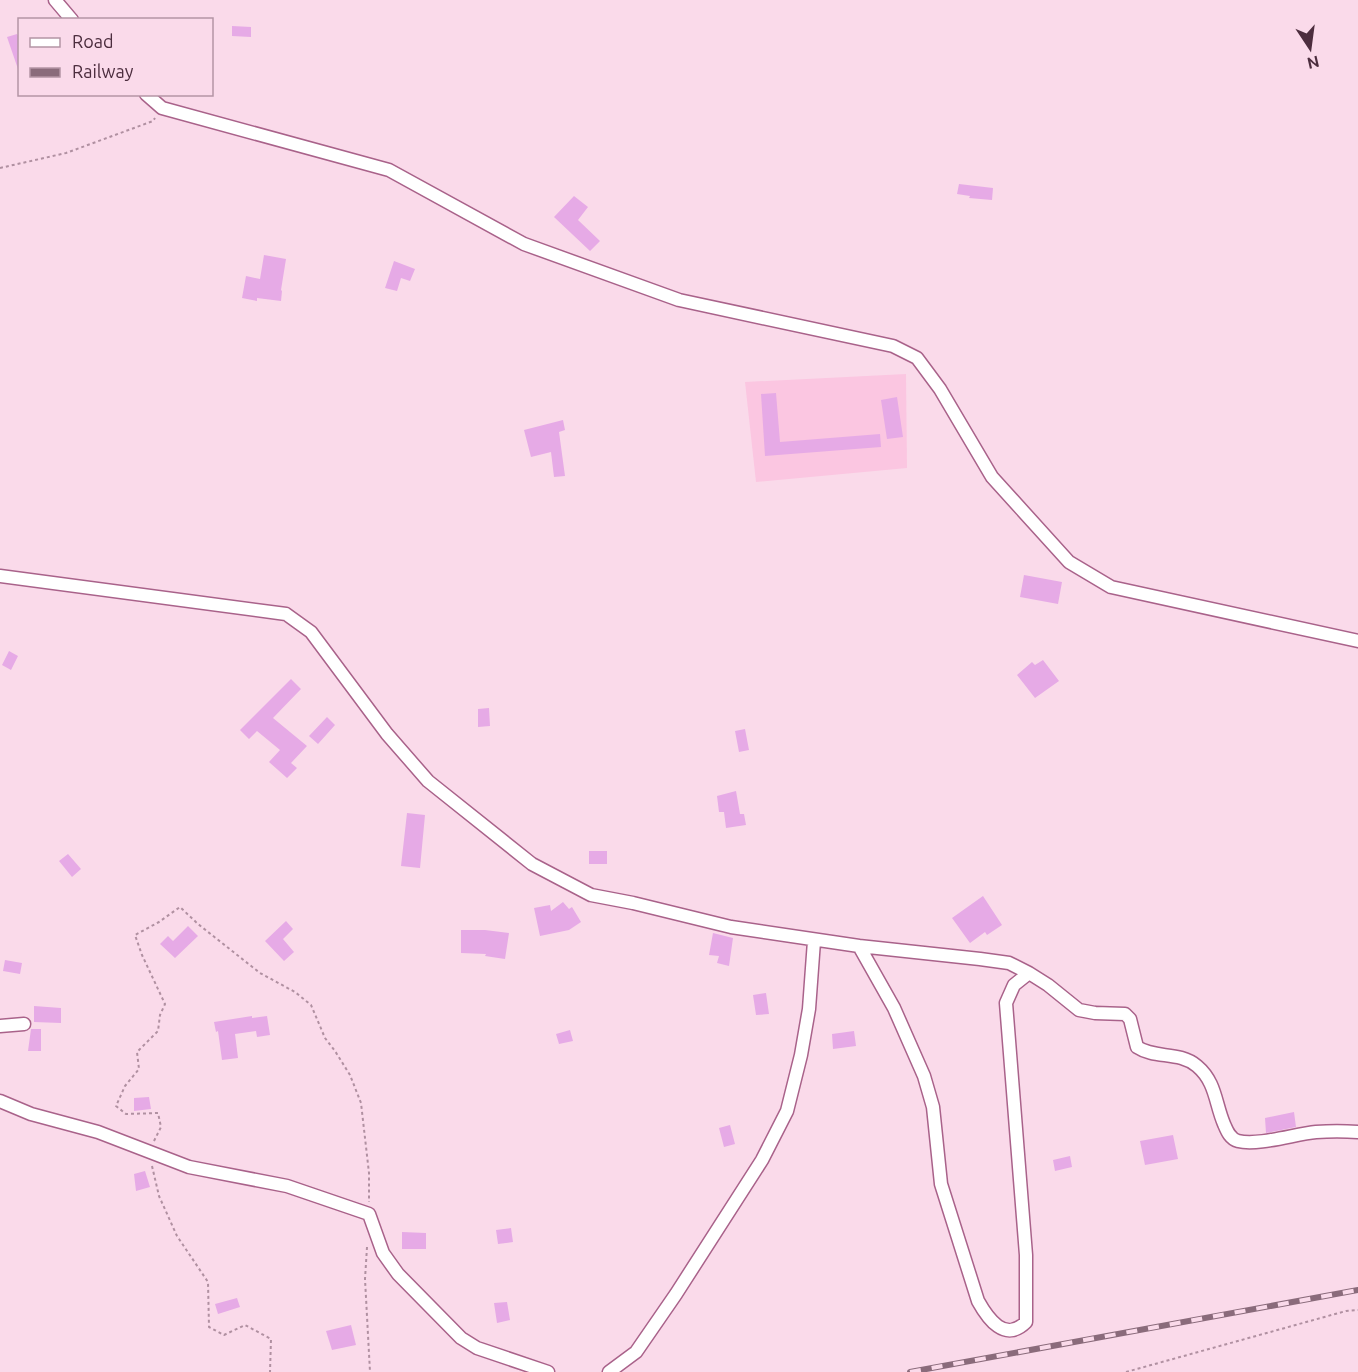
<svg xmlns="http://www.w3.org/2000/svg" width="1358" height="1372" font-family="Ubuntu,sans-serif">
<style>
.built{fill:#fbc6e1}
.building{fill:#e6aae6}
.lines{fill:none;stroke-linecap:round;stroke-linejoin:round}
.street-casing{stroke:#a9628a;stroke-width:15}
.path{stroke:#b090a1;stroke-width:2;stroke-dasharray:3 3;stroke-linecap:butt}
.street{stroke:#fff;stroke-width:12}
.rail-casing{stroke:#8a6b7b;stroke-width:6}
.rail{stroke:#fadaea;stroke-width:4;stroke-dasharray:11;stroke-linecap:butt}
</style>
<rect width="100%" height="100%" fill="#fadaea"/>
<!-- built -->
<path class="built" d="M906,374L907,468L756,482L745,382Z"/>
<!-- building -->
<path class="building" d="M232,26L251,27V37L232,36Z
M17,34L20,39V68L18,69L7,37Z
M959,184L993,188L992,200L969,198L970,196L957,194Z
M574,196L588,207L578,220L600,241L590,251L554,217Z
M264,255L286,259L281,290L282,291L281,301L257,298V301L242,298L246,276L260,279Z
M394,261L415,269L410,281L401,278L397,291L385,288Z
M776,393L780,442L880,434L881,447L765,456L761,394Z
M897,397L903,437L887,439L881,400Z
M563,420L565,430L559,432L565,476L554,477L551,452L531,457L524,430Z
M1024,575L1062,582L1058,604L1020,597Z
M9,651L18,656L11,670L2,665Z
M1043,660L1059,681L1035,698L1017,675L1032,662L1035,665Z
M291,679L301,689L273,718L307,746L291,763L297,768L287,778L269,762L280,750L257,731L249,739L240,730Z
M489,708L490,726L478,727V709Z
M327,717L335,725L318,744L309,736Z
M745,729L749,750L739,752L735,731Z
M736,791L740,814H744L746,825L726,828L724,812H719L717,796Z
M407,813L425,815L420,868L401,866Z
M589,851H607V864H589Z
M68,854L81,869L72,877L59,861Z
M983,896L1002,925L987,935L985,932L970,943L952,918Z
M563,902L569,909L572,907L581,922L569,930L540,936L534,908L550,905L551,911Z
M286,921L293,929L283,939L294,952L284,961L265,941Z
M188,926L198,936L175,958L160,944L168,936L173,941Z
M461,930H485L509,933L505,959L485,956L486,954L461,953Z
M713,933L733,938L729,966L717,963L719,956L709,955Z
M5,960L22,963L20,974L3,971Z
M766,993L769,1014L756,1015L753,995Z
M34,1006L61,1008V1023L34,1022Z
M252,1016V1018L267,1016L270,1035L257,1037L256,1031L235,1034L238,1058L222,1060L218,1031L216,1032L214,1022Z
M31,1029H41V1051H28Z
M570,1030L573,1041L559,1044L556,1034Z
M854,1031L856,1046L833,1049L832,1034Z
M149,1097L151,1109L134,1111V1098Z
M1294,1112L1296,1127L1266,1133L1265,1118Z
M730,1125L735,1144L724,1147L719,1128Z
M1173,1135L1178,1159L1145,1165L1140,1141Z
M1070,1156L1072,1167L1055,1171L1053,1160Z
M145,1171L150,1187L136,1191L134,1174Z
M511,1228L513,1242L498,1244L496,1230Z
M402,1232L426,1233V1249H402Z
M237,1298L240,1307L218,1314L215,1304Z
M507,1302L510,1320L497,1323L494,1303Z
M351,1325L356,1345L332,1350L326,1331Z"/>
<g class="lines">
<!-- street casing -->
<g class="street-casing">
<path id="street" d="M55,0L72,20
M146,94L162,108L389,170L524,244L679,300L893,346L917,358L940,389L992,477L1069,562L1111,587L1358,641
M0,576L286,614L311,632L387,734L428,781L532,864L591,895L633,903L731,927L859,946L894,1008L924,1076L933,1107L941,1184L978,1301C988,1319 1005,1343 1026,1322V1255L1006,1003L1014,985L1029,973L1048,985L1079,1010L1095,1013L1125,1014L1130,1019L1137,1047C1155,1059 1179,1051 1197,1066C1216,1082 1215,1103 1224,1124C1227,1131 1230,1139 1238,1141C1258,1146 1295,1134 1316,1132C1330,1131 1344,1131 1358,1132
M859,946L980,959L1009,963L1029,973
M0,1026L24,1024
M0,1101L31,1114L98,1132L189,1167L287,1186L369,1214L383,1253L398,1274L461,1338L477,1348L548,1372
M609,1372L636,1352L676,1294L762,1160L787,1111L801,1055L809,1009L814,941"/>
</g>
<!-- path -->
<path class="path" d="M0,168L66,153L153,121L155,118
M154,1141L161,1127L158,1113L126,1114L116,1106L125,1086L139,1069L137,1052L158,1031L160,1015L165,1004L142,955L135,935L159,922L180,907L198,924L260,973L295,992L311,1005L325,1038L335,1051L350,1075L361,1103L369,1173V1202
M152,1166L159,1196L177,1236L208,1282L209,1327L224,1335L245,1325L271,1339L270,1372
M367,1247L365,1279L370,1372
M1126,1372L1346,1311L1358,1310"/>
<!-- street -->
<use href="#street" class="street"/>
<!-- rail casing -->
<g class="rail-casing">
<path id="rail" d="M910,1372L1358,1290"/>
</g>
<!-- rail -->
<use href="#rail" class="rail"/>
</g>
<!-- legend -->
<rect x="18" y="18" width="195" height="78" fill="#fadaea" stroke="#b495a5" stroke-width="1.5"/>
<rect x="30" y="38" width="30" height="9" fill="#ffffff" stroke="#b495a5" stroke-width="1.5"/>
<text x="72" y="48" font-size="18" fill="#4c2d3e">Road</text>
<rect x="30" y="68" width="30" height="9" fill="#8a6b7b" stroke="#b495a5" stroke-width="1.5"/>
<text x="72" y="78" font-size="18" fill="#4c2d3e">Railway</text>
<!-- north arrow -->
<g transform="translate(1310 48) rotate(167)" stroke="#fadaea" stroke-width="4.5" paint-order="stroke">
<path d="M0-4.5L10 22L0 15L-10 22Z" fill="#4c2d3e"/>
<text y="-9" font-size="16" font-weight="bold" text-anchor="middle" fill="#4c2d3e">N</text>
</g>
</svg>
